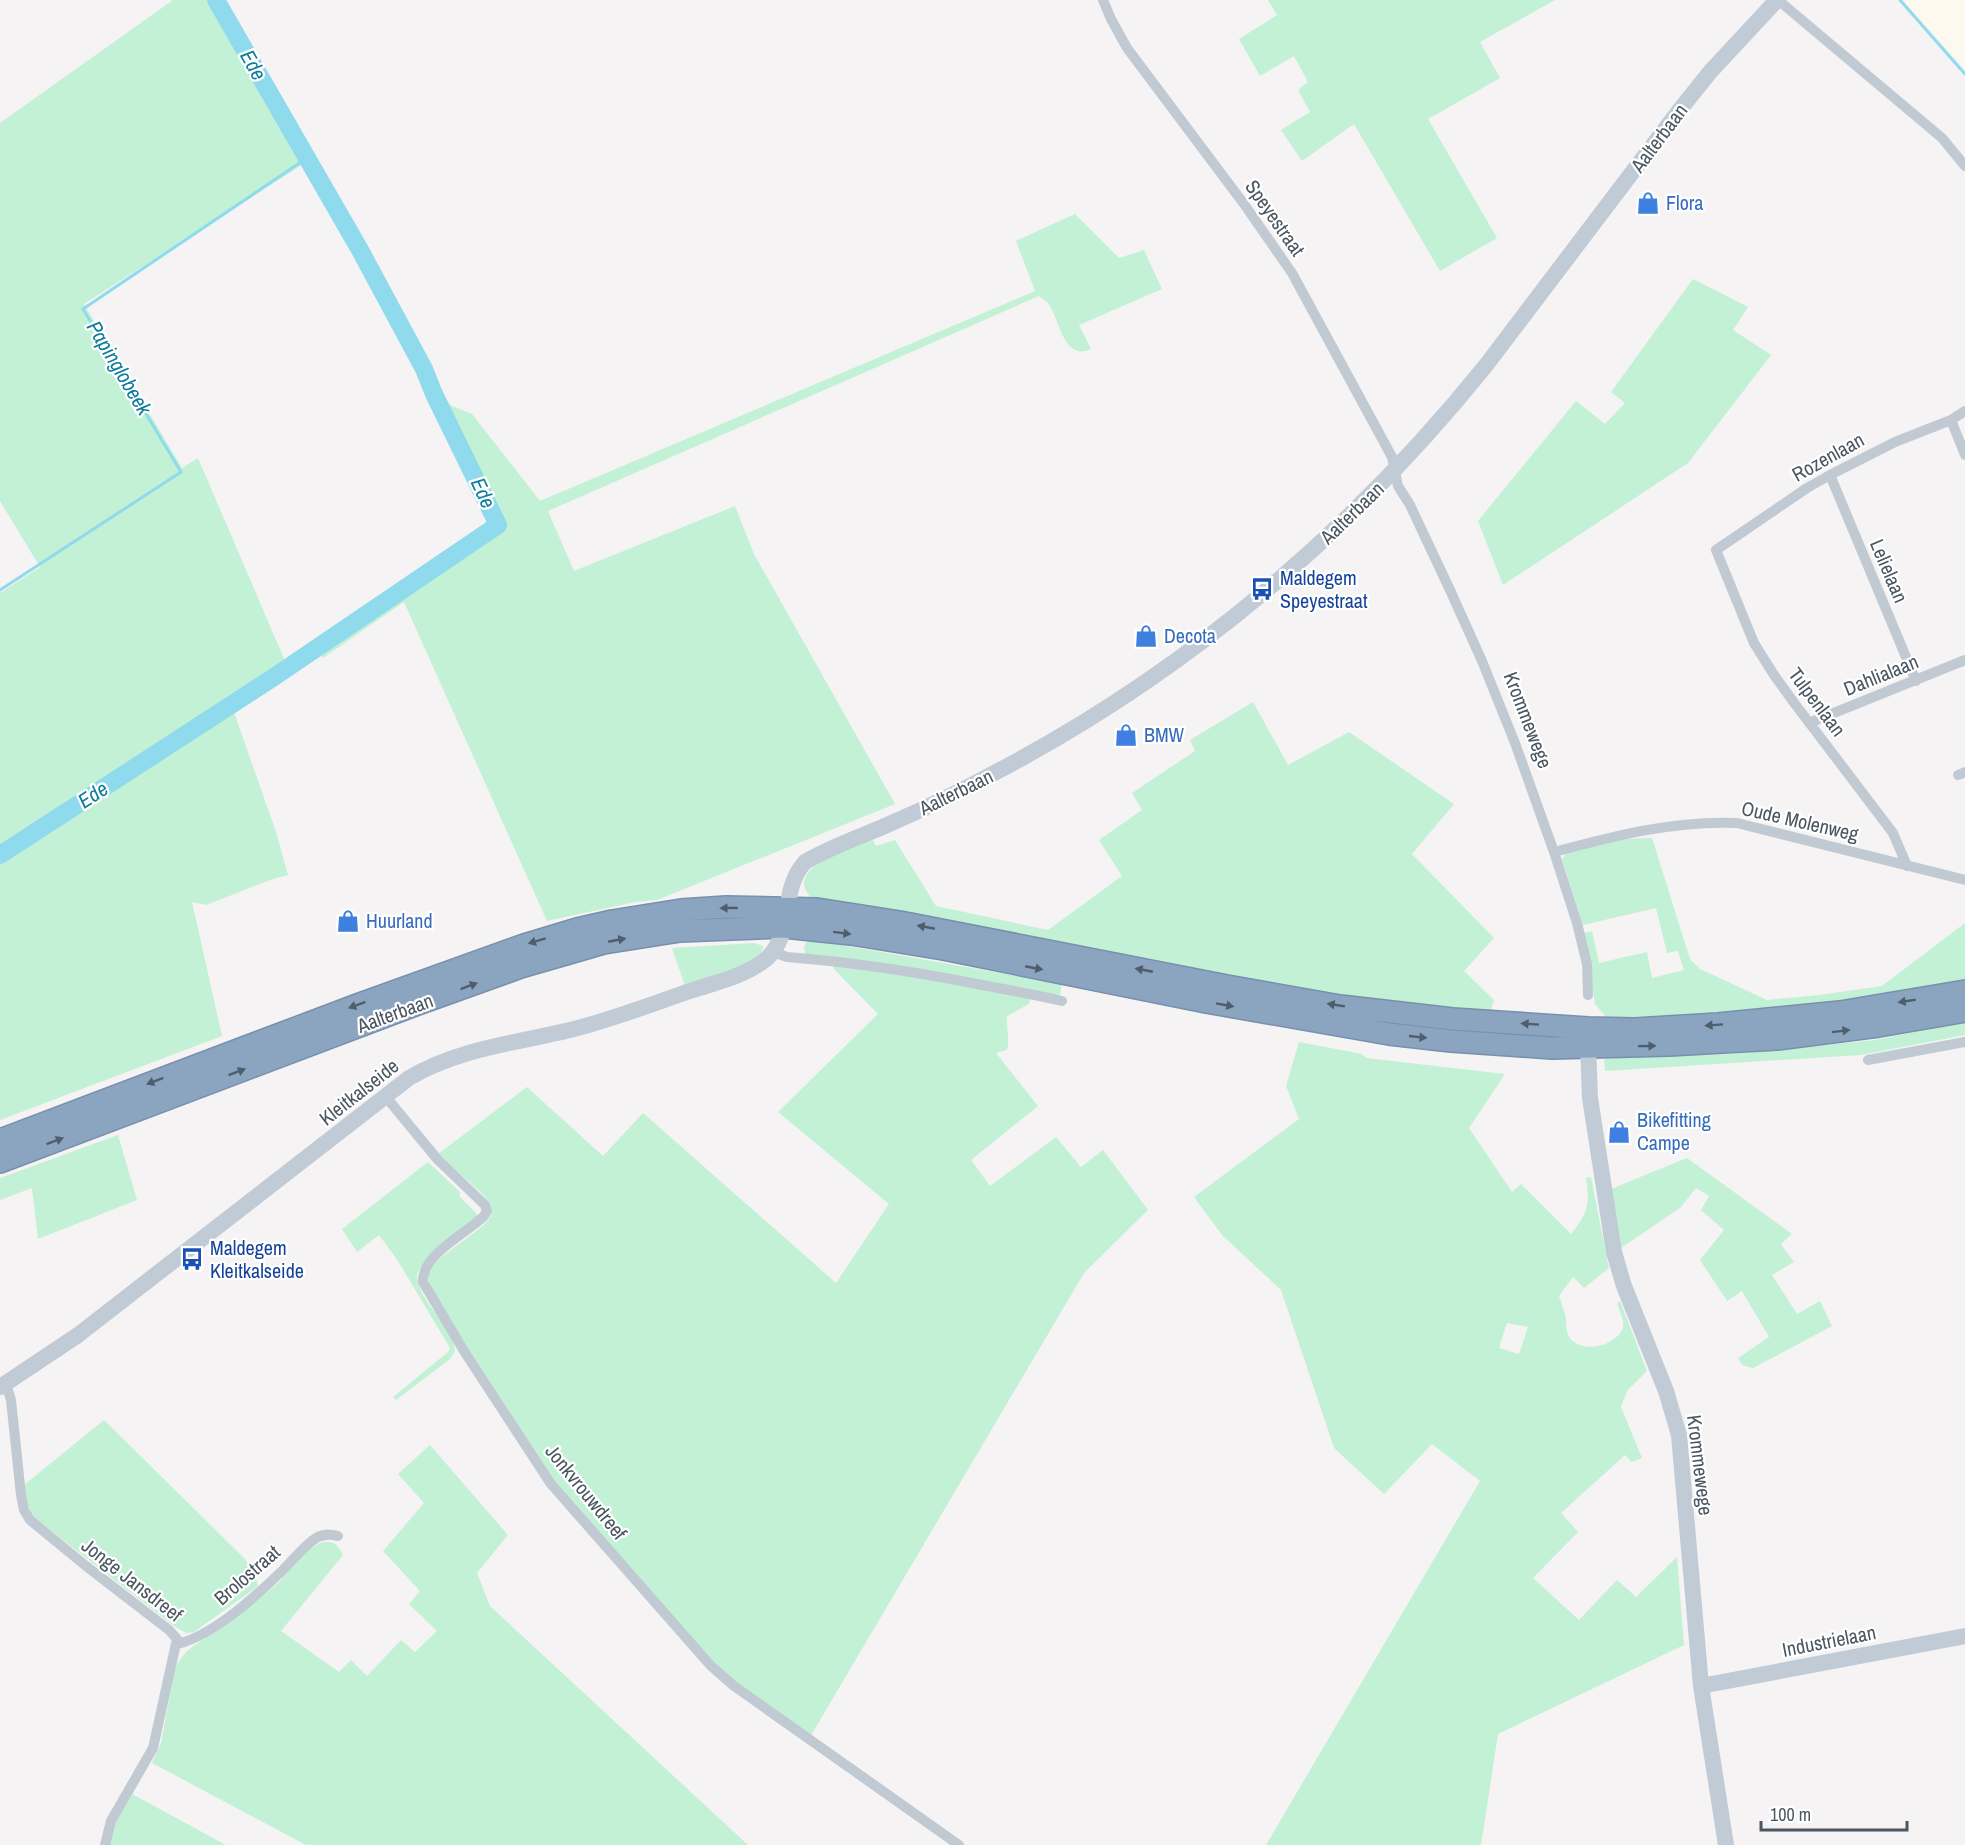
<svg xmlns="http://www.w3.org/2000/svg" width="1965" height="1845" font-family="'Archivo Narrow',sans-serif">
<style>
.commercial{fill:#fdf9ef}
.green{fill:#c3f1d5;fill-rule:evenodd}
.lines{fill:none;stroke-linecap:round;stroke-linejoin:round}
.stream{stroke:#90daee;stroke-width:3}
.river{stroke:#90daee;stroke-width:18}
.highway-casing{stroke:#7690ad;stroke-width:24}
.street{stroke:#c1cad2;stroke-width:10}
.secondary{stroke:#c1cbd6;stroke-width:16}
.highway{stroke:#8ba5c1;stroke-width:21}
.oneway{fill:#505e6b}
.labels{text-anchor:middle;stroke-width:4.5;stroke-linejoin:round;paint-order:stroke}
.street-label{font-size:20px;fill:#4a5661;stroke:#fff}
.shop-label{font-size:20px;fill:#366cbe;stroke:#fff;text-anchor:start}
.transit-label{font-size:20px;fill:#164399;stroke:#fff;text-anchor:start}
.water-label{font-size:21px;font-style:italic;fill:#0c7c9b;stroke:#fff}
</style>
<rect width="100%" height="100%" fill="#f5f3f3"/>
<!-- commercial -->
<path class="commercial" d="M1903,0H1965V69Z"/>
<!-- green -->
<path class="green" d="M173,0H211L305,163L84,304L182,468L198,458L285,661L229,698L276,832L288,875L270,880L206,905L192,902L222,1036L0,1120V593L40,567L0,501V123Z
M1268,0H1555L1480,42L1500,78L1428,119L1497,238L1440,271L1354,124L1302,161L1281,130L1310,112L1298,90L1308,82L1294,56L1260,76L1239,39L1277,15Z
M1075,214L1119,258L1144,250L1162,289L1079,325L1091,349C1065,362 1059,321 1050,306C1048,302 1043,299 1039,296L548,511L574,571L735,506L754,554L895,804L657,900L635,902L547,921L404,602L323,658L312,644L493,523L455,449L463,444L441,401L444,400L452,406L472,414L540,501L1035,291L1016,241Z
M1693,279L1748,307L1733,330L1771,355L1688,463L1503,585L1478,521L1576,401L1605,424L1625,403L1611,392Z
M1253,702L1288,765L1349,732L1454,804L1412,854L1494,938L1464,971L1494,1000L1490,1013L1343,997L1129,957L1009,932L834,901L813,899C779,870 852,846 871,837L876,846L895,840L936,906L1048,930L1122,876L1099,840L1142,810L1132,793L1195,751L1190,740Z
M1652,838L1690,959L1700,969L1767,1000L1819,995L1882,986L1965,923V981L1788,1010L1607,1018L1595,1004L1584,933L1592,931L1599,963L1647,952L1652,978L1684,970L1678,951L1667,953L1656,908L1583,925L1562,859L1567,852L1626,839Z
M808,939L1062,984L1060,996L1032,992L1029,1004L1007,1016C1006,1028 1010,1039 1007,1050L996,1053L1038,1106L971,1160L990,1186L1056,1137L1081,1167L1103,1150L1148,1210L1084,1273L810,1737L714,1665L568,1501L431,1291L428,1276C430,1273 432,1268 435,1264C446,1250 486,1229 491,1215C493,1210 490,1203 486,1198C472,1182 453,1170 438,1154L527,1087L603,1156L643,1113L836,1283L889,1204L778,1112L878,1014L833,968L834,958L805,954L804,947Z
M754,943L763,946C764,966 703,980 685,986L672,948Z
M1965,1022V1035L1861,1055L1605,1071L1604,1058L1732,1054L1875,1040Z
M1299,1042L1362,1054L1366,1058L1505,1074L1469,1128L1512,1192L1521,1184L1571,1234C1588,1213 1590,1204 1586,1178L1591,1177L1609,1268L1584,1288L1573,1277L1559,1296C1561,1302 1563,1308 1565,1314C1567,1321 1565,1330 1569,1337C1582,1354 1613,1347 1622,1330C1626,1322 1619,1310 1617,1303L1620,1301L1647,1371L1627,1391L1621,1407L1642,1458L1632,1462L1625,1455L1561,1513L1578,1532L1533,1578L1579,1620L1617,1580L1636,1597L1677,1557L1684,1645L1498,1734L1481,1845H1266L1480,1481L1432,1444L1384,1494L1334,1448L1281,1290L1222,1235L1194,1197L1299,1119L1286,1086ZM1507,1323L1528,1327L1519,1354L1499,1348Z
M118,1135L137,1200L38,1239L32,1188L0,1200V1178Z
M1687,1158L1792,1234L1781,1244L1794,1262L1772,1275L1797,1314L1820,1301L1832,1326L1753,1368L1742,1365L1738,1358L1769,1337L1742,1291L1727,1301L1700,1260L1724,1230L1701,1210L1709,1196L1696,1188L1680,1208L1621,1248L1611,1189Z
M428,1162L460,1192V1197L479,1216C466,1226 416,1263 417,1277C418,1292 431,1306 439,1318C446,1329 454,1338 455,1351L450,1359L396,1400L393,1397L448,1352L450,1348L398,1261L379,1235L357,1252L342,1229Z
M104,1420L245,1559L256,1577L258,1586L194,1632L186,1633L174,1626L32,1516L27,1502L24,1485Z
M430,1445L508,1535L477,1573L490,1606L748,1845H306L152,1763L161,1743L175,1669C184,1649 195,1646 211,1634C233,1617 257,1601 278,1583C288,1573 307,1549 318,1544C330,1538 339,1544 343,1555L281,1631L339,1672L351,1660L367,1676L401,1640L415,1652L437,1631L409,1604L420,1591L383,1551L424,1503L398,1474Z
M132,1794L226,1845H109L112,1829Z"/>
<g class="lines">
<!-- stream -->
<path class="stream" d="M1900,0L1965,74
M0,590L181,472L83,309L298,164L306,157"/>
<!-- river -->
<path class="river" d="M0,855L274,677L498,525L434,394L424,369L360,250L216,0"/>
<!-- highway casing -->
<g class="highway-casing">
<path id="highway" d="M0,1140L357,1005L524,945L577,929L612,921L681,910L726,907L817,909L900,922L1227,986L1340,1006L1453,1019L1588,1028L1634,1029L1718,1024L1840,1012L1965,991
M0,1162L418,1004L521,967L604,943L680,931L784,927L851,934L943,949L1206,1002L1389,1034L1451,1041L1552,1048L1669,1045L1777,1039L1879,1026L1965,1011"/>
</g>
<!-- street -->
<path class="street" d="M1103,0L1111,19L1127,48L1244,204L1292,273L1392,457L1398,486L1410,505L1450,590L1482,661L1515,743L1554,852L1577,923L1587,964L1588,995
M1778,0L1942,138L1965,166
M1951,420L1965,455
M1830,475L1916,681
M1809,723L1965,660
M1958,775L1965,772
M1554,852C1614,836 1675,820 1737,823L1965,880
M1907,866L1893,833L1795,704L1774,675L1754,643L1716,550L1807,488L1830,475L1895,442L1951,420L1965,411
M773,952L787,957C852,962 917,972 982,985C1009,990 1036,995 1062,1001
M1868,1060L1965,1042
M386,1097L438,1160L485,1205L487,1211L484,1216C466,1234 422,1254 423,1282L464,1351L551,1484L711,1666L734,1686L959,1845
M6,1384L11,1400L21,1495L24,1510L30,1520L86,1566L169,1630L177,1639L153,1748L111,1821L105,1845
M178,1644C215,1634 255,1597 283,1570C293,1560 304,1546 316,1538C323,1534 331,1534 338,1536"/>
<!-- secondary -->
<path class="secondary" d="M1588,1046L1590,1098L1614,1252L1624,1286L1666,1391L1679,1435L1701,1686L1726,1845
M0,1387L78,1335L409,1078C459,1048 518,1043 574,1029C613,1019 652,1004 690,991C717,982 743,977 765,960C796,934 778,892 805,862C834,845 866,835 896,821C931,806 965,789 998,771C1188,671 1353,531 1487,364L1678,112L1710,72L1777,0
M1701,1686L1965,1636"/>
<!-- highway -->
<use href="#highway" class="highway"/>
</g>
<!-- one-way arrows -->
<defs><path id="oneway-solid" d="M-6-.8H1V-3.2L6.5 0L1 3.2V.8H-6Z" transform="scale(1.5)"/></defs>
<g class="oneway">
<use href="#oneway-solid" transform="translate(729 908) rotate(179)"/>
<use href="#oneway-solid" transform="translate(926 927) rotate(-169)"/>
<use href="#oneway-solid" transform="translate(842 933) rotate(7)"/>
<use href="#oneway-solid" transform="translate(617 940) rotate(-11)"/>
<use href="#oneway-solid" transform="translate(537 941) rotate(163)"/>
<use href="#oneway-solid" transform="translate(1034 968) rotate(11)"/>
<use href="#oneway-solid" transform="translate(1144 970) rotate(-169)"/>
<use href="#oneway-solid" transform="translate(469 986) rotate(-20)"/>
<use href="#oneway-solid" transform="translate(1907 1001) rotate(171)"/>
<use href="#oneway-solid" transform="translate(357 1005) rotate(160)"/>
<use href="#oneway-solid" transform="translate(1225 1005) rotate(10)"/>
<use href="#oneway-solid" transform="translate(1336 1005) rotate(-171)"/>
<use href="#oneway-solid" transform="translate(1530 1024) rotate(-176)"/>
<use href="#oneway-solid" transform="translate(1714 1025) rotate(176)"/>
<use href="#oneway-solid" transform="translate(1841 1031) rotate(-7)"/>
<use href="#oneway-solid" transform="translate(1418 1037) rotate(6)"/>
<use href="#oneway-solid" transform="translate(1647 1046) rotate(-1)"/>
<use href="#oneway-solid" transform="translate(237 1072) rotate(-21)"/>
<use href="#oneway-solid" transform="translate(155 1081) rotate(159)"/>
<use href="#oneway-solid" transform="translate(55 1141) rotate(-21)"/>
</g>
<!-- icons -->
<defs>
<g id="shop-bare" transform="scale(1.8)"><path d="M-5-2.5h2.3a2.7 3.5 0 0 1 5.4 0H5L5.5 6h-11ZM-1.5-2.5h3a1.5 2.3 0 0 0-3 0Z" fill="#3f7fe0" stroke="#fff" stroke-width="2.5" paint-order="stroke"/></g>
<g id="bus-bare" transform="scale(1.8)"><path d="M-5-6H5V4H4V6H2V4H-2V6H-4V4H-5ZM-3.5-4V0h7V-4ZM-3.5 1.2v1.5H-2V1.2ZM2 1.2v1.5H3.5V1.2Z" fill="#1a4fb4" stroke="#fff" stroke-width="2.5" paint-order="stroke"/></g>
</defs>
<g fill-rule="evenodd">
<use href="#shop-bare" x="1648" y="203"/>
<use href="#bus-bare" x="1262" y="589"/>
<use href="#shop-bare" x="1146" y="636"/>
<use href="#shop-bare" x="1126" y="735"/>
<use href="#shop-bare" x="348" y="921"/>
<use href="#shop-bare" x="1619" y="1132"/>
<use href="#bus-bare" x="192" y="1259"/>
</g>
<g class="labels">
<!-- street labels -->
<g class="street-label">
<text transform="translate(1659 138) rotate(-53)" y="7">Aalterbaan</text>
<text transform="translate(1275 218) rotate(55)" y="7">Speyestraat</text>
<text transform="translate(1828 457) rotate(-29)" y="7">Rozenlaan</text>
<text transform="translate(1352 513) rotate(-44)" y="7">Aalterbaan</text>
<text transform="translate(1889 571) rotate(67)" y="7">Lelielaan</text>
<text transform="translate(1881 675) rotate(-22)" y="7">Dahlialaan</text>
<text transform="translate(1817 702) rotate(53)" y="7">Tulpenlaan</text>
<text transform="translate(1528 720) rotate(69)" y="7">Krommewege</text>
<text transform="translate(956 792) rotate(-26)" y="7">Aalterbaan</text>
<text transform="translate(1800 821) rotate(13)" y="7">Oude Molenweg</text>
<text transform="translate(395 1013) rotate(-20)" y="7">Aalterbaan</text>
<text transform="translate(359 1092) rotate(-38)" y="7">Kleitkalseide</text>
<text transform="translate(1700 1465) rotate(83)" y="7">Krommewege</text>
<text transform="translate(586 1492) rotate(51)" y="7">Jonkvrouwdreef</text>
<text transform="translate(247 1575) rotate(-41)" y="7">Brolostraat</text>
<text transform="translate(132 1580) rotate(38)" y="7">Jonge Jansdreef</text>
<text transform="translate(1829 1641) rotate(-11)" y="7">Industrielaan</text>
</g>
<!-- shop labels -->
<g class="shop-label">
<text x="1666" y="210">Flora</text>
<text x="1164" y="643">Decota</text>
<text x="1144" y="742">BMW</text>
<text x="366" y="928">Huurland</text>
<text x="1637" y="1127">Bikefitting<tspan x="1637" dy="23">Campe</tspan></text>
</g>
<!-- transit labels -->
<g class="transit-label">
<text x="1280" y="585">Maldegem<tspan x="1280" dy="23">Speyestraat</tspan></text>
<text x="210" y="1255">Maldegem<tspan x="210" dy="23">Kleitkalseide</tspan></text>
</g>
<!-- water labels -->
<g class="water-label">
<text transform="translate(253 65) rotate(61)" y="7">Ede</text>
<text transform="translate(119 368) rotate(59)" y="7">Papinglobeek</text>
<text transform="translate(483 493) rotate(65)" y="7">Ede</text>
<text transform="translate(93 795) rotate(-33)" y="7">Ede</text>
</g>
</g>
<!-- scale -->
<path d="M1761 1821v9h146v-9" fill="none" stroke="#4a5661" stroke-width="3"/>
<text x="1770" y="1821" font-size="18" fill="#4a5661" stroke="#ffffff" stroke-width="4.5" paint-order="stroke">100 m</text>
</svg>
